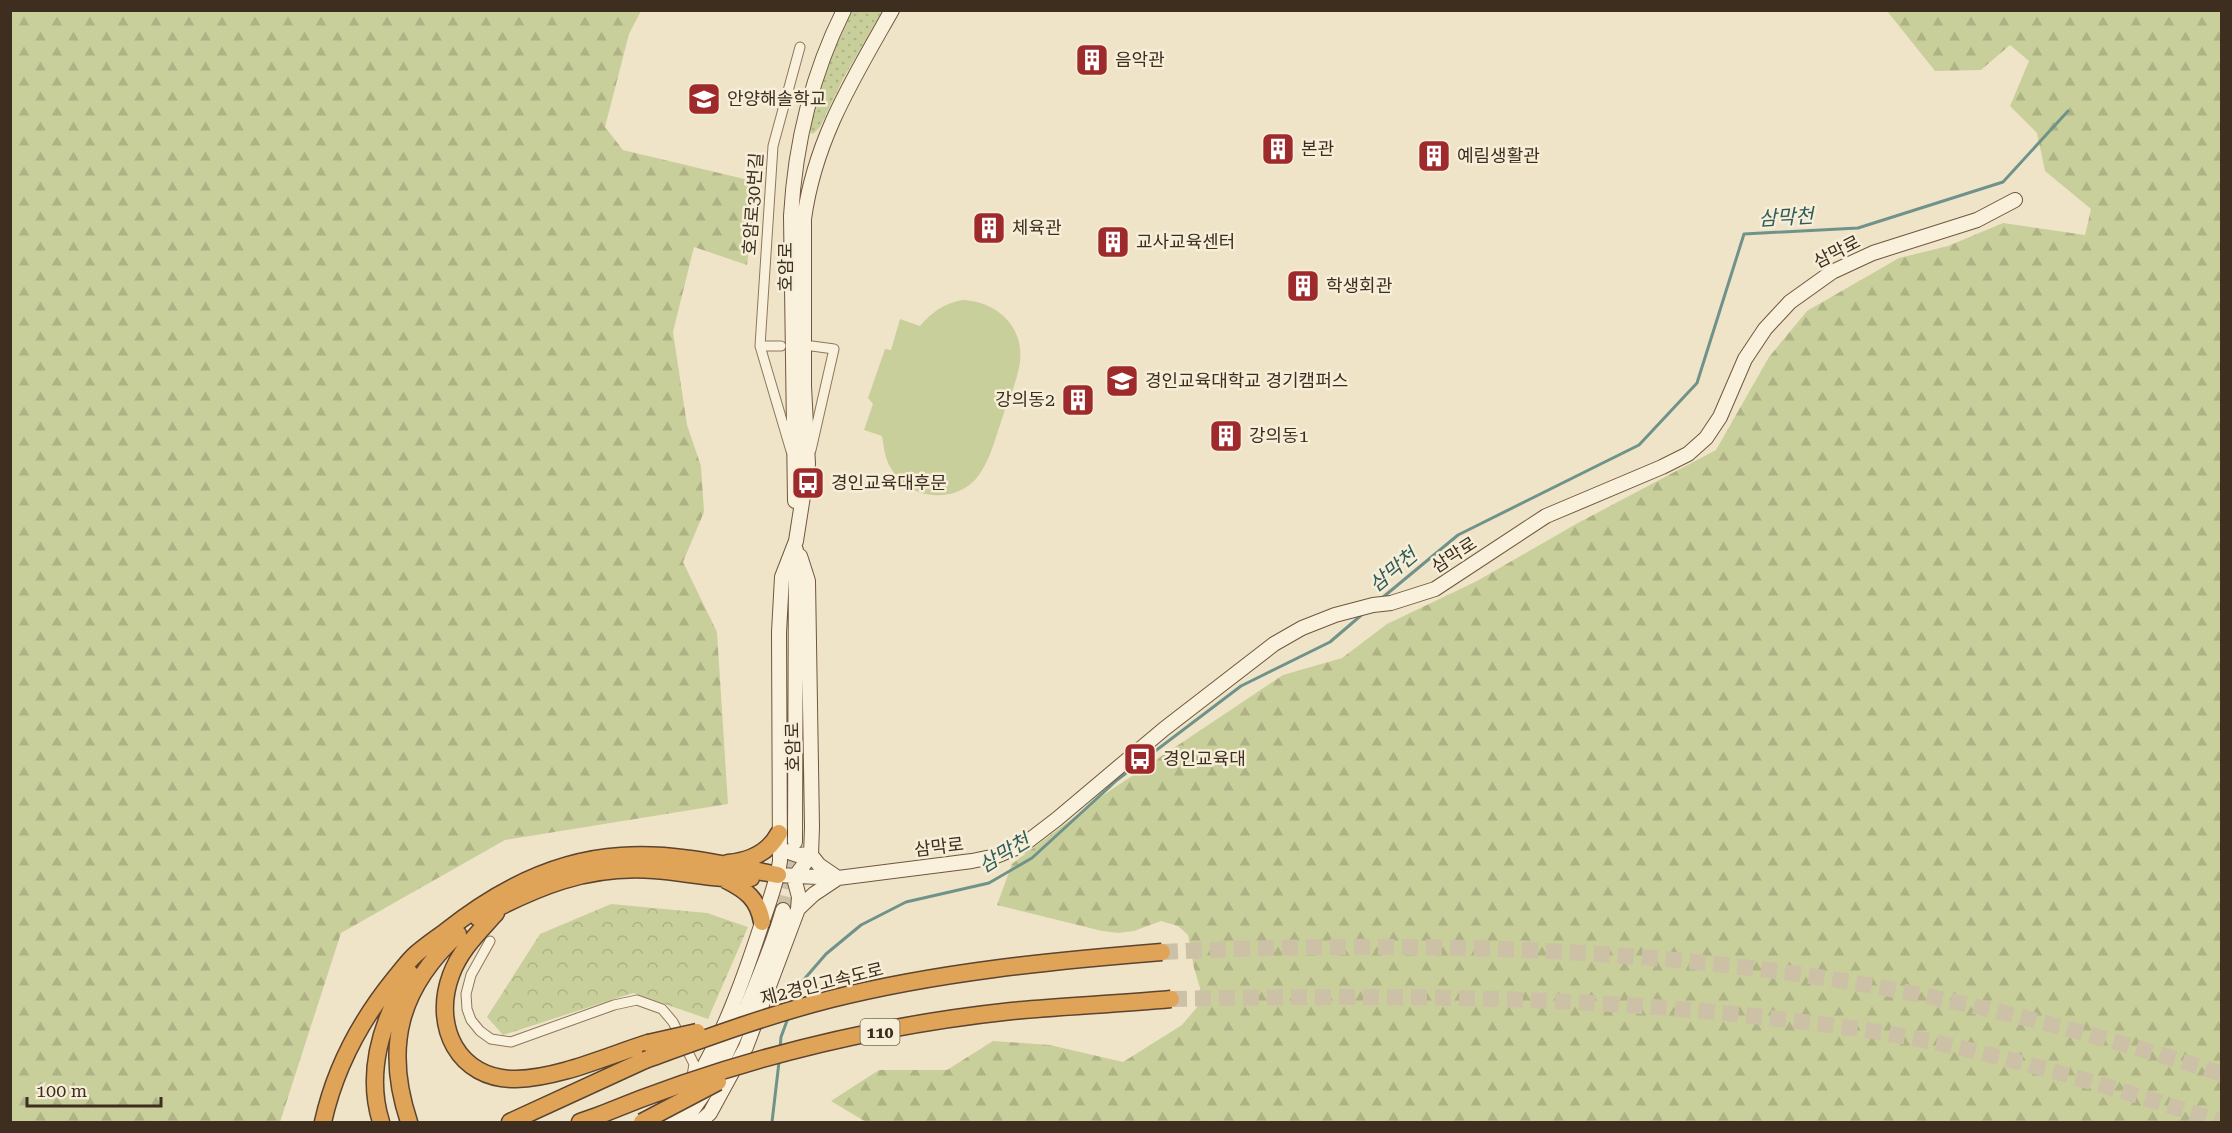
<svg xmlns="http://www.w3.org/2000/svg" width="2232" height="1133" font-family="'Roboto Serif','Noto Sans KR',serif">
<style>
.grass{fill:url(#grass-dots)}
.forest{fill:url(#forest-firs)}
.park{fill:url(#park-crowns)}
.pitch{fill:#c9cf9b}
.lines{fill:none;stroke-linecap:round;stroke-linejoin:round}
.stream{stroke:#6f938a;stroke-width:3}
.secondary-tunnel{stroke:#ccc0a6;stroke-width:14;stroke-dasharray:14 7;stroke-linecap:butt}
.highway-tunnel{stroke:#ccc0a6;stroke-width:16;stroke-dasharray:16 8;stroke-linecap:butt}
.street-casing{stroke:#8d765c;stroke-width:11}
.secondary-casing{stroke:#6f573f;stroke-width:16}
.highway-casing{stroke:#5b4430;stroke-width:19}
.street{stroke:#faf1dc;stroke-width:9}
.secondary{stroke:#faf1dc;stroke-width:14}
.highway{stroke:#e0a458;stroke-width:16}
.highway-bridge-casing{stroke:#5b4430;stroke-width:19;stroke-linecap:butt}
.highway-bridge{stroke:#e0a458;stroke-width:16}
.labels{text-anchor:middle;stroke-width:5;stroke-linejoin:round;paint-order:stroke}
.shield{fill:#f7eed8;stroke:#756857;stroke-width:1.5}
.shield-label{font-size:16px;font-weight:bold;fill:#3d2e20}
.poi-label{font-size:18px;fill:#3d2e20;stroke:#f7eed8;text-anchor:start}
.street-label{font-size:18px;fill:#3d2e20;stroke:#f7eed8}
.water-label{font-size:20px;font-style:italic;fill:#2f5d5a;stroke:#f7eed8}
</style>
<defs>
<pattern id="grass-dots" width="8" height="8" patternUnits="userSpaceOnUse" patternTransform="scale(1.5)"><rect width="8" height="8" fill="#c9cf9b"/><path d="M2 2h.1M6 6h.1" fill="none" stroke="#aeb285" stroke-width="1.8" stroke-linecap="round"/></pattern>
<pattern id="forest-firs" width="22" height="20" patternUnits="userSpaceOnUse" patternTransform="scale(1.5)"><rect width="22" height="20" fill="#c9cf9b"/><path d="M5 1l3.5 6h-7zM16 11l3.5 6h-7z" fill="#aeb285"/></pattern>
<pattern id="park-crowns" width="20" height="18" patternUnits="userSpaceOnUse" patternTransform="scale(1.5)"><rect width="20" height="18" fill="#c9cf9b"/><path d="M2 6a3 3 0 1 1 6 0M12 15a3 3 0 1 1 6 0" fill="none" stroke="#aeb285"/></pattern>
</defs>
<rect width="100%" height="100%" fill="#f0e4c8"/>
<!-- grass -->
<path class="grass" d="M852,11H882L843,79L820,127L813,134L810,132L809,123L825,71Z"/>
<!-- forest -->
<path class="forest" d="M10,11H641L629,34L605,127L623,150L757,182L747,265L694,247L673,332L687,425L701,466L704,512L683,562L717,632L728,804L505,840L341,933L280,1122H11Z
M1887,11H2221V1122H866L831,1101L879,1070H947L993,1041L1050,1045L1123,1062L1182,1025L1198,1006L1200,988L1194,968L1188,935L1178,926L1161,921L1134,931L1118,933L1102,931L997,905L1012,864L1102,796L1283,675L1342,658L1387,624L1477,581L1576,524L1716,450L1769,357L1807,311L1899,258L1948,246L2003,223L2085,235L2091,209L2045,171L2037,133L2010,106L2029,61L2010,45L1981,70L1935,71Z"/>
<!-- park -->
<path class="park" d="M611,904L707,913L748,927L708,1019L633,993L503,1035L487,1017L540,934Z"/>
<!-- pitch -->
<path class="pitch" d="M962,300C995,301 1024,325 1020,361C1018,381 1007,402 1001,422C994,442 989,464 975,480C952,504 909,499 892,470C885,460 884,448 882,436L864,430L873,404L868,398L885,349L891,350L900,319L920,326C932,312 943,304 962,300Z"/>
<g class="lines">
<!-- stream -->
<path class="stream" d="M1382,598L1458,535L1639,445L1697,383L1744,234L1858,228L2003,182L2068,111
M793,1003L800,984L826,954L861,925L906,902L989,883L1032,858L1117,780L1241,686L1330,642L1365,612
M780,1049L781,1037L788,1018
M772,1122L779,1062"/>
<!-- secondary-tunnel -->
<path class="secondary-tunnel" d="M783,910L792,877L794,844"/>
<!-- highway-tunnel -->
<path class="highway-tunnel" d="M1162,952C1371,942 1589,945 1797,974C1941,994 2083,1029 2222,1074
M1171,999C1365,995 1560,995 1753,1016C1814,1023 1877,1030 1938,1043C2033,1063 2128,1092 2221,1122"/>
<!-- street casing -->
<g class="street-casing">
<path id="street" d="M760,346H781
M811,450L834,349L812,346
M791,451L760,346L773,146L800,47
M490,941L471,975L466,994L467,1009L471,1020L480,1031L491,1039L511,1042L614,1005L637,1000L662,1009L673,1022L694,1064L691,1082"/>
</g>
<!-- secondary casing -->
<g class="secondary-casing">
<path id="secondary" d="M795,501L791,216C795,145 812,74 844,10
M795,842L796,550
M780,849L797,855L811,854
M778,875L838,878L972,861L996,856L1023,845L1057,819L1164,729L1274,644L1302,628L1335,615L1373,605L1391,603L1435,589L1546,516L1662,467L1688,454L1706,438L1720,417L1745,359L1765,329L1790,302L1832,272L1873,253L1977,220L2015,200
M794,878L811,855L812,827L808,581L800,556
M798,909L814,894L838,878L819,865L811,855
M694,1084C724,1034 744,978 762,923C769,902 777,882 780,861L779,632L782,577L796,541L808,464L804,386V219C815,139 853,79 892,10
M667,1122L682,1102
M683,1122C715,1084 734,1039 753,992C764,965 775,938 783,910
M700,1122L710,1113L746,1047L798,909L799,897L794,878"/>
</g>
<!-- highway casing -->
<g class="highway-casing">
<path id="highway" d="M728,863C750,861 769,852 779,833
M726,880C746,890 758,899 762,922
M496,913C479,932 460,950 451,975C432,1026 458,1080 516,1079C559,1078 607,1056 648,1043
M478,918C536,887 587,865 654,870C685,872 721,881 751,878
M323,1122C335,1068 360,1021 395,978C402,970 408,961 416,954C425,946 435,939 445,932C496,891 554,860 621,856C674,852 726,865 778,875
M381,1122C365,1071 383,1018 410,973
M409,1122C384,1047 399,988 458,934
M510,1122L645,1060
M580,1122L600,1115"/>
</g>
<!-- street -->
<use href="#street" class="street"/>
<!-- secondary -->
<use href="#secondary" class="secondary"/>
<!-- highway -->
<use href="#highway" class="highway"/>
<!-- highway-bridge casing -->
<g class="highway-bridge-casing">
<path id="highway-bridge" d="M648,1043L697,1032
M645,1060C706,1038 768,1015 831,999C939,972 1051,961 1162,952
M600,1115C731,1061 871,1026 1012,1011C1065,1006 1118,1004 1171,999
M642,1122L718,1082"/>
</g>
<!-- highway-bridge -->
<use href="#highway-bridge" class="highway-bridge"/>
</g>
<!-- icons -->
<defs>
<g id="building-square" transform="scale(1.725)"><rect x="-9" y="-9" width="18" height="18" rx="4" fill="#9e2a2b" stroke="#f7eed8"/><path d="M-4-6H4V6H1V3H-1V6H-4ZM-2.5-4.3h1.7v1.8h-1.7ZM.8-4.3h1.7v1.8H.8ZM-2.5-1h1.7V.8h-1.7ZM.8-1h1.7V.8H.8Z" fill="#fff"/></g>
<g id="school-square" transform="scale(1.725)"><rect x="-9" y="-9" width="18" height="18" rx="4" fill="#9e2a2b" stroke="#f7eed8"/><path d="M0-5L7-2L0 1L-7-2ZM-4 1L0 2.5L4 1V4Q0 6-4 4Z" fill="#fff"/></g>
<g id="university-square" transform="scale(1.725)"><rect x="-9" y="-9" width="18" height="18" rx="4" fill="#9e2a2b" stroke="#f7eed8"/><path d="M0-5L7-2L0 1L-7-2ZM-4 1L0 2.5L4 1V4Q0 6-4 4Z" fill="#fff"/></g>
<g id="bus-square" transform="scale(1.725)"><rect x="-9" y="-9" width="18" height="18" rx="4" fill="#9e2a2b" stroke="#f7eed8"/><path d="M-5-6H5V4H4V6H2V4H-2V6H-4V4H-5ZM-3.5-4V0h7V-4ZM-3.5 1.2v1.5H-2V1.2ZM2 1.2v1.5H3.5V1.2Z" fill="#fff"/></g>
</defs>
<g fill-rule="evenodd">
<use href="#building-square" x="1092" y="60"/>
<use href="#school-square" x="704" y="99"/>
<use href="#building-square" x="1278" y="149"/>
<use href="#building-square" x="1434" y="156"/>
<use href="#building-square" x="989" y="228"/>
<use href="#building-square" x="1113" y="242"/>
<use href="#building-square" x="1303" y="286"/>
<use href="#university-square" x="1122" y="381"/>
<use href="#building-square" x="1078" y="400"/>
<use href="#building-square" x="1226" y="436"/>
<use href="#bus-square" x="808" y="483"/>
<use href="#bus-square" x="1140" y="759"/>
</g>
<g class="labels">
<!-- shield labels -->
<rect class="shield" x="860.5" y="1019" width="39" height="26" rx="4.5"/>
<g class="shield-label">
<text x="880" y="1038">110</text>
</g>
<!-- poi labels -->
<g class="poi-label">
<text x="1115" y="66">음악관</text>
<text x="727" y="105">안양해솔학교</text>
<text x="1301" y="155">본관</text>
<text x="1457" y="162">예림생활관</text>
<text x="1012" y="234">체육관</text>
<text x="1136" y="248">교사교육센터</text>
<text x="1326" y="292">학생회관</text>
<text x="1145" y="387">경인교육대학교 경기캠퍼스</text>
<text x="1055" y="406" text-anchor="end">강의동2</text>
<text x="1249" y="442">강의동1</text>
<text x="831" y="489">경인교육대후문</text>
<text x="1163" y="765">경인교육대</text>
</g>
<!-- street labels -->
<g class="street-label">
<text transform="translate(753 204) rotate(-86)" y="6">호암로30번길</text>
<text transform="translate(1837 252) rotate(-27)" y="6">삼막로</text>
<text transform="translate(786 267) rotate(-90)" y="6">호암로</text>
<text transform="translate(1454 555) rotate(-33)" y="6">삼막로</text>
<text transform="translate(793 747) rotate(-91)" y="6">호암로</text>
<text transform="translate(939 847) rotate(-7)" y="6">삼막로</text>
<text transform="translate(822 984) rotate(-14)" y="6">제2경인고속도로</text>
</g>
<!-- water labels -->
<g class="water-label">
<text transform="translate(1786 217) rotate(-3)" y="7">삼막천</text>
<text transform="translate(1393 570) rotate(-40)" y="7">삼막천</text>
<text transform="translate(1004 853) rotate(-31)" y="7">삼막천</text>
</g>
</g>
<!-- border -->
<rect width="2232" height="1133" fill="none" stroke="#3d2e20" stroke-width="24"/>
<!-- scale -->
<path d="M27 1097v9h134v-9" fill="none" stroke="#3d2e20" stroke-width="3"/>
<text x="36" y="1097" font-size="18" fill="#3d2e20" stroke="#f7eed8" stroke-width="4.5" paint-order="stroke">100 m</text>
</svg>
